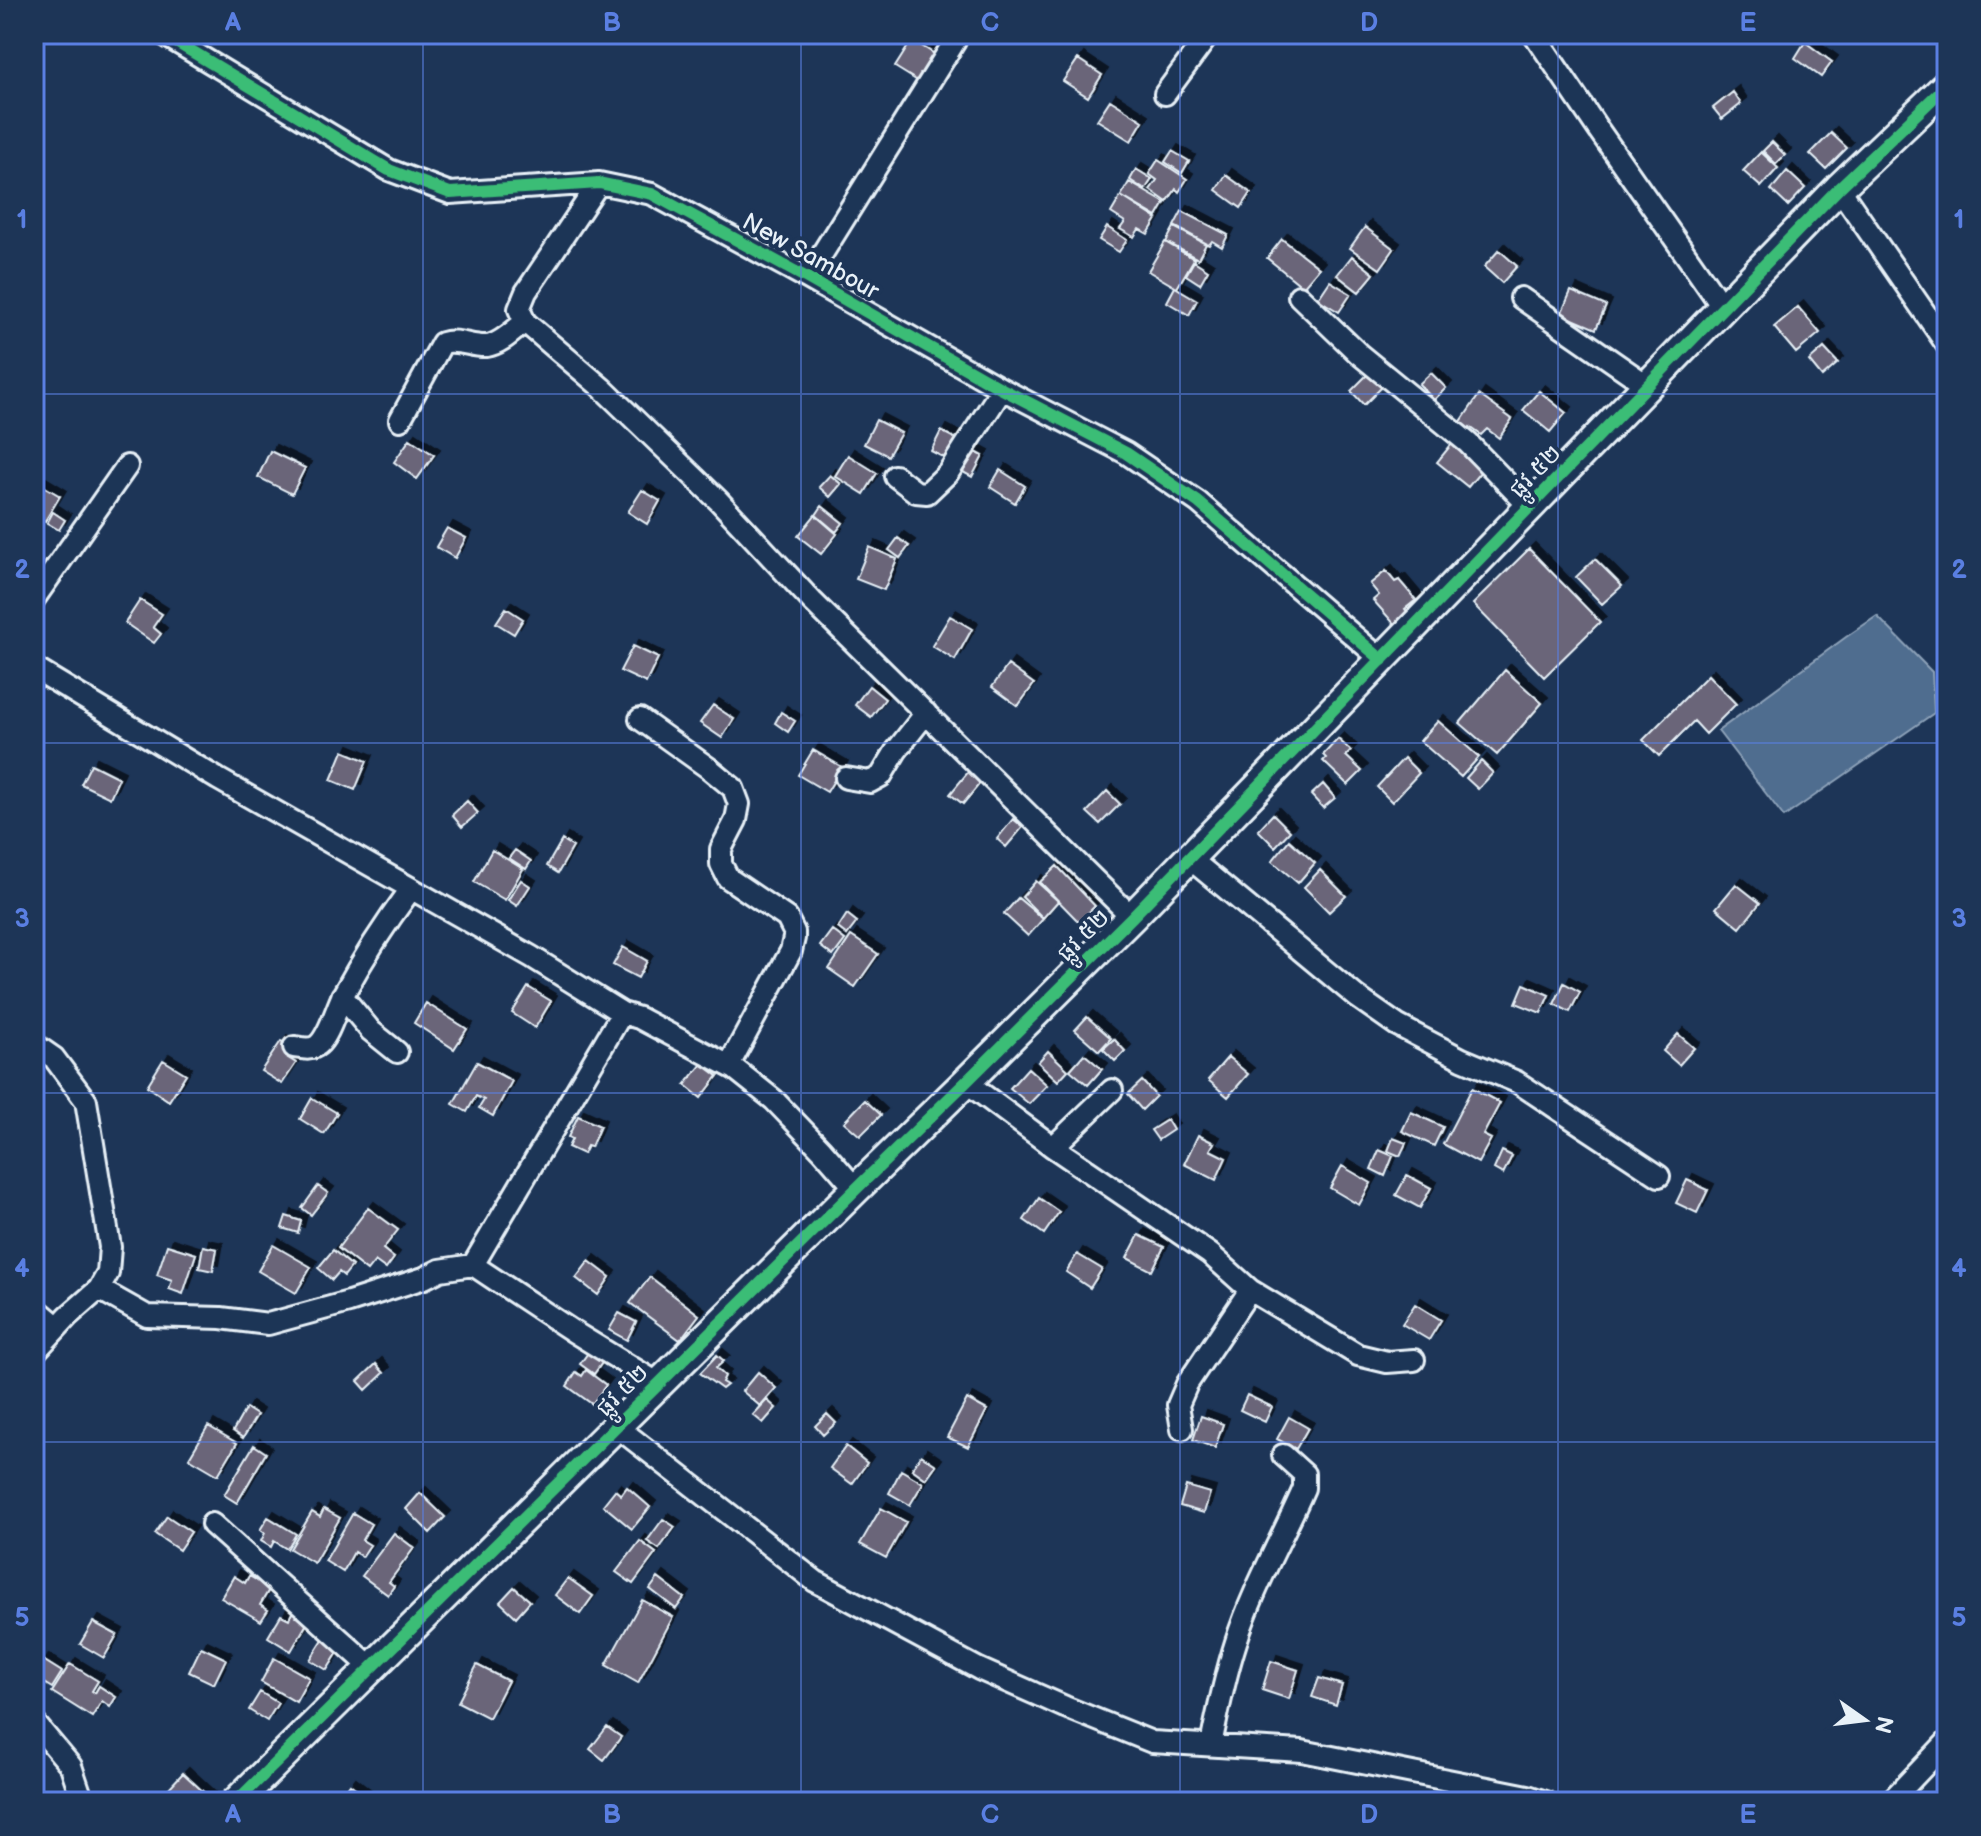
<svg xmlns="http://www.w3.org/2000/svg" width="1981" height="1836" font-family="'Balsamiq Sans','Noto Sans Khmer',sans-serif">
<style>
.water{fill:#506d8f;stroke:#8da2b9;stroke-width:2}
.building{fill:#6b6579;stroke:#e8f1f8;stroke-width:2;filter:url(#shadow)}
.lines{fill:none;stroke-linecap:round;stroke-linejoin:round}
.street-casing{stroke:#e8f1f8;stroke-width:26}
.secondary-casing{stroke:#e8f1f8;stroke-width:34}
.street{stroke:#1d3557;stroke-width:20}
.secondary{stroke:#1d3557;stroke-width:28}
.cycleway-casing{stroke:#1d3557;stroke-width:17}
.cycleway{stroke:#3abd76;stroke-width:12}
.grid{fill:none;stroke:#5a7fe2;stroke-width:2;stroke-opacity:0.55}
.labels{text-anchor:middle;stroke-width:8;stroke-linejoin:round;paint-order:stroke}
.street-label{font-size:24px;fill:#e8f1f8;stroke:#1d3557}
.neatline{fill:none;stroke:#5a7fe2;stroke-width:3}
.grid-label{font-size:26px;text-anchor:middle;font-weight:bold;fill:#5a7fe2}
</style>
<defs>
<filter id="shadow"><feDropShadow dx="6" dy="-6" stdDeviation="0" flood-color="#0009"/></filter>
</defs>
<rect width="100%" height="100%" fill="#1d3557"/>
<filter id="ink" filterUnits="userSpaceOnUse"><feTurbulence type="fractalNoise" baseFrequency=".0125" numOctaves="2"/><feDisplacementMap in="SourceGraphic" scale="16" xChannelSelector="R" yChannelSelector="G"/><feConvolveMatrix kernelMatrix="1 2 1 2 8 2 1 2 1" color-interpolation-filters="sRGB"/></filter>
<g filter="url(#ink)">
<!-- water -->
<path class="water" d="M1877,616L1932,672L1934,713L1784,817L1718,731L1846,637Z"/>
<!-- building -->
<path class="building" d="M912,40L941,58L924,85L895,67Z
M1805,42L1832,62L1821,77L1795,58Z
M1078,59L1102,75L1088,97L1063,81Z
M1733,92L1741,104L1722,119L1713,108Z
M1110,100L1143,121L1131,141L1097,120Z
M1831,133L1847,148L1826,169L1810,154Z
M1772,142L1785,155L1776,164L1763,151Z
M1172,151L1189,161L1182,173L1165,162Z
M1761,152L1778,168L1761,187L1743,171Z
M1158,160L1187,179L1179,192L1176,189L1167,202L1150,190L1157,180L1149,174Z
M1136,169L1152,179L1145,190L1130,180Z
M1787,171L1805,188L1788,206L1771,190Z
M1226,175L1251,193L1241,208L1216,190Z
M1129,182L1165,203L1157,217L1121,196Z
M1121,196L1157,219L1148,234L1139,229L1134,237L1120,229L1125,222L1111,213Z
M1182,211L1228,235L1222,247L1212,241L1209,245L1174,226Z
M1107,227L1127,240L1119,252L1099,240Z
M1174,227L1206,244L1198,259L1166,242Z
M1365,227L1394,249L1380,269L1350,248Z
M1282,239L1319,268L1303,287L1267,258Z
M1165,242L1194,259L1177,288L1148,271Z
M1499,250L1517,266L1502,283L1484,267Z
M1352,256L1374,274L1359,292L1337,275Z
M1194,261L1208,270L1200,284L1186,275Z
M1330,281L1351,294L1339,312L1318,299Z
M1175,287L1197,300L1189,315L1167,302Z
M1571,291L1606,306L1596,329L1561,314Z
M1798,307L1820,333L1796,353L1774,327Z
M1824,348L1838,363L1822,377L1809,361Z
M1369,373L1382,387L1364,405L1351,391Z
M1431,373L1446,388L1434,400L1419,384Z
M1539,391L1566,413L1550,432L1523,410Z
M1479,395L1512,419L1499,438L1487,429L1481,435L1470,427L1467,432L1458,426Z
M876,420L901,433L888,456L864,444Z
M941,431L964,443L954,463L931,451Z
M410,439L434,455L417,479L394,462Z
M1455,440L1486,465L1468,487L1437,462Z
M972,450L983,456L972,477L961,471Z
M270,451L305,468L292,494L258,477Z
M848,455L877,473L864,494L835,476Z
M1000,470L1025,486L1015,503L990,487Z
M830,475L841,484L830,497L819,487Z
M40,484L60,496L45,521L34,514V494Z
M642,490L660,501L647,524L628,512Z
M822,506L843,523L836,532L816,515Z
M53,512L65,520L59,530L47,523Z
M815,515L837,534L821,554L798,536Z
M447,528L466,538L455,558L436,547Z
M898,538L909,546L900,558L889,550Z
M869,547L897,559L884,590L856,579Z
M1529,549L1600,622L1544,677L1473,604Z
M1595,559L1622,586L1602,604L1576,577Z
M1386,571L1395,582L1399,580L1416,600L1405,609L1410,615L1396,626L1373,600L1379,595L1370,584Z
M140,600L162,614L153,627L161,634L154,643L125,623Z
M506,608L523,619L514,634L496,623Z
M950,616L972,629L955,660L932,646Z
M633,646L658,658L646,683L620,671Z
M1008,665L1034,684L1018,706L992,687Z
M1505,670L1542,703L1497,755L1460,723Z
M1708,675L1736,704L1706,734L1694,721L1659,756L1643,740Z
M869,686L885,699L871,717L855,705Z
M713,705L734,719L722,738L700,723Z
M781,712L795,721L788,732L775,723Z
M1438,721L1479,757L1461,777L1420,741Z
M1338,739L1351,751L1346,756L1362,771L1348,785L1323,761L1326,758L1323,755Z
M813,750L842,767L827,792L798,775Z
M343,751L367,761L355,790L331,780Z
M1404,758L1419,773L1392,802L1377,787Z
M1481,761L1493,773L1478,789L1466,778Z
M91,764L119,778L110,798L81,784Z
M969,771L981,782L963,804L950,794Z
M1323,784L1335,798L1323,808L1311,795Z
M1107,791L1120,804L1100,824L1087,812Z
M467,801L478,813L462,827L452,815Z
M1273,814L1290,831L1275,847L1258,830Z
M1013,819L1023,827L1006,847L997,839Z
M562,840L573,847L558,873L547,866Z
M1289,840L1315,863L1298,883L1272,861Z
M492,850L523,869L505,900L474,882Z
M515,850L531,861L526,869L509,858Z
M1057,866L1095,906L1079,922L1040,882Z
M1320,870L1346,896L1329,912L1304,887Z
M521,880L530,886L517,906L508,900Z
M1036,881L1058,901L1043,918L1022,897Z
M1736,884L1760,903L1740,928L1716,908Z
M1018,898L1043,919L1028,936L1004,914Z
M847,914L857,922L847,935L838,928Z
M832,930L845,940L833,956L820,946Z
M851,936L878,954L855,987L829,969Z
M623,947L647,961L638,978L613,965Z
M1564,983L1580,992L1570,1012L1554,1004Z
M1524,984L1549,995L1541,1013L1516,1003Z
M528,987L551,1001L535,1028L512,1013Z
M426,1003L467,1029L454,1049L414,1023Z
M1087,1017L1111,1038L1099,1051L1075,1030Z
M1678,1034L1694,1048L1679,1065L1663,1051Z
M1114,1039L1125,1051L1115,1061L1103,1049Z
M281,1041L294,1049L288,1058L296,1063L282,1084L261,1071Z
M1048,1051L1068,1070L1058,1081L1038,1062Z
M1084,1054L1102,1069L1088,1085L1070,1070Z
M1228,1057L1248,1074L1228,1097L1208,1080Z
M163,1060L186,1074L169,1101L147,1086Z
M477,1062L512,1081L493,1116L479,1108L484,1100L476,1096L467,1112L453,1104Z
M702,1064L718,1076L701,1098L685,1085Z
M1028,1068L1047,1085L1029,1104L1010,1088Z
M1142,1081L1156,1096L1142,1110L1128,1094Z
M1472,1088L1500,1103L1483,1135L1491,1139L1478,1163L1443,1144Z
M312,1098L337,1113L324,1134L300,1119Z
M865,1100L881,1115L860,1136L844,1122Z
M1411,1112L1443,1127L1434,1146L1402,1131Z
M578,1116L600,1126L591,1147L587,1146L583,1154L568,1147L572,1139L568,1137Z
M1167,1120L1173,1130L1158,1140L1151,1130Z
M1198,1135L1214,1143L1210,1150L1226,1158L1216,1180L1184,1164Z
M1393,1138L1406,1143L1400,1156L1388,1151Z
M1379,1150L1393,1156L1385,1176L1371,1169Z
M1502,1151L1512,1156L1503,1174L1494,1169Z
M1342,1166L1371,1183L1359,1205L1330,1188Z
M1407,1175L1431,1188L1420,1208L1396,1195Z
M1687,1180L1708,1190L1697,1213L1676,1203Z
M318,1186L328,1193L311,1215L302,1208Z
M1039,1198L1059,1212L1044,1234L1024,1220Z
M368,1208L398,1230L383,1249L394,1258L386,1269L375,1261L367,1271L338,1248Z
M286,1216L301,1221L298,1233L282,1228Z
M1139,1235L1164,1247L1152,1271L1127,1258Z
M167,1245L196,1254L183,1294L169,1289L172,1280L157,1275Z
M273,1245L311,1267L296,1293L258,1271Z
M203,1246L217,1249L213,1271L199,1268Z
M333,1250L352,1266L344,1276L339,1272L332,1280L318,1268Z
M1077,1254L1102,1269L1090,1288L1066,1272Z
M589,1261L610,1277L598,1295L576,1278Z
M650,1277L699,1315L680,1340L630,1303Z
M1415,1304L1441,1320L1429,1340L1402,1324Z
M619,1313L636,1322L627,1340L609,1330Z
M590,1350L604,1360L594,1374L580,1364Z
M717,1355L724,1361L716,1368L725,1376L722,1382L727,1385L722,1389L700,1373Z
M376,1364L384,1373L366,1390L358,1381Z
M586,1370L606,1385L592,1404L567,1386L576,1372L582,1376Z
M758,1372L776,1388L760,1406L742,1391Z
M1247,1395L1272,1407L1265,1422L1240,1410Z
M967,1399L987,1410L968,1447L947,1437Z
M767,1400L776,1408L763,1423L753,1415Z
M246,1408L257,1415L243,1438L233,1431Z
M827,1414L836,1423L823,1435L815,1426Z
M1201,1416L1223,1424L1215,1448L1193,1440Z
M1289,1417L1308,1428L1296,1449L1277,1439Z
M208,1426L237,1443L218,1475L189,1458Z
M254,1445L266,1453L237,1503L224,1495Z
M846,1446L867,1463L852,1484L830,1468Z
M921,1455L936,1465L926,1479L912,1469Z
M901,1470L923,1483L910,1505L889,1493Z
M1186,1486L1210,1493L1204,1513L1180,1506Z
M627,1487L650,1507L632,1529L603,1505L615,1490L621,1495Z
M420,1493L445,1517L430,1533L406,1509Z
M881,1508L906,1522L886,1558L860,1544Z
M324,1509L340,1518L314,1563L290,1549L312,1512L320,1517Z
M353,1513L371,1524L362,1540L370,1545L362,1557L354,1552L343,1572L325,1561Z
M167,1516L191,1532L179,1550L155,1534Z
M268,1517L296,1534L287,1549L274,1541L271,1547L261,1541L265,1533L260,1530Z
M663,1519L675,1527L659,1549L647,1541Z
M394,1533L414,1548L389,1582L394,1586L388,1595L362,1576Z
M640,1541L656,1553L633,1584L616,1572Z
M234,1576L245,1583L249,1576L270,1588L260,1605L268,1610L261,1621L221,1598Z
M568,1578L593,1596L580,1614L555,1595Z
M658,1578L684,1598L676,1609L650,1589Z
M514,1587L530,1601L516,1617L500,1602Z
M642,1600L673,1617L638,1683L606,1665Z
M293,1611L309,1620L291,1651L268,1637L281,1615L289,1619Z
M93,1622L117,1635L104,1658L80,1644Z
M325,1636L342,1646L327,1670L310,1660Z
M201,1647L226,1659L214,1684L189,1672Z
M274,1658L309,1678L296,1702L261,1682Z
M43,1660L62,1672L52,1688L34,1677Z
M1271,1661L1298,1670L1289,1699L1262,1690Z
M70,1664L98,1681L92,1691L95,1693L99,1686L116,1697L110,1707L102,1701L92,1717L52,1692Z
M477,1665L508,1681L489,1718L458,1702Z
M1319,1678L1342,1685L1336,1705L1312,1697Z
M260,1692L278,1703L267,1721L249,1710Z
M607,1727L621,1737L604,1760L590,1749Z
M183,1773L211,1799L209,1802H182L168,1789Z
M350,1784L373,1802H336Z"/>
<g class="lines">
<!-- street casing -->
<g class="street-casing">
<path id="street" d="M163,34L389,170L450,193L599,183L652,194L807,278L1002,389L1126,453L1198,502L1382,660
M1534,34L1598,129L1723,308
M1165,94L1209,34
M599,183L526,292L519,309L525,322L602,388L719,501L812,601L1132,917
M1839,188L1947,345
M807,278L955,41
M1299,296L1359,354L1468,443L1530,507
M1521,298L1648,386
M400,420L442,343C457,338 471,347 487,346C501,344 514,330 525,322
M895,476L916,492L927,493L948,473L1002,389
M34,599L127,466
M34,668L218,779L532,957L622,1013L639,1018L735,1069L774,1100L822,1150L856,1189
M640,719L710,769L733,788L739,804L736,820L721,849V864L728,878L787,918L794,932V938L791,951L729,1065
M846,778L870,782L881,776L896,751L926,713
M1188,857L1357,997L1397,1025L1462,1059L1517,1082L1659,1176
M342,996L371,1031L397,1052
M34,1044L54,1058L86,1101L110,1247L108,1273L99,1289L68,1316L34,1353
M294,1047C302,1048 311,1051 318,1045C329,1036 336,1009 343,995C363,958 386,923 411,889
M966,1082L1053,1147L1210,1254L1250,1290L1358,1355L1387,1362L1414,1360
M1053,1147L1112,1090
M473,1265L622,1013
M99,1289L147,1316L221,1318L268,1324L349,1302L424,1278L440,1270L473,1265L574,1332L659,1384
M34,1307L58,1327
M616,1426L815,1581L979,1669L1065,1707L1152,1742L1302,1751L1528,1796L1546,1802
M1182,1429L1178,1405L1187,1384L1250,1290
M212,1524L372,1668
M34,1722L71,1766L83,1802
M1211,1745C1218,1710 1225,1676 1236,1642C1253,1588 1282,1539 1304,1488V1474L1283,1455
M1890,1802L1947,1742"/>
</g>
<!-- secondary casing -->
<g class="secondary-casing">
<path id="secondary" d="M236,1802L856,1189L966,1082L1132,917L1839,188L1947,85"/>
</g>
<!-- street -->
<use href="#street" class="street"/>
<!-- secondary -->
<use href="#secondary" class="secondary"/>
<!-- cycleway casing -->
<g class="cycleway-casing">
<path id="cycleway" d="M163,34L389,170L450,193L599,183L652,194L807,278L1002,389L1126,453L1198,502L1382,660
M236,1802L856,1189L966,1082L1132,917L1839,188L1947,85"/>
</g>
<!-- cycleway -->
<use href="#cycleway" class="cycleway"/>
</g>
</g>
<!-- grid -->
<path class="grid" d="M423,34V1802M801,34V1802M1180,34V1802M1558,34V1802M34,394H1947M34,743H1947M34,1093H1947M34,1442H1947"/>
<g class="labels">
<!-- street labels -->
<g class="street-label">
<text transform="translate(811 256) rotate(29)" y="8">New Sambour</text>
<text transform="translate(1535 471) rotate(-46)" y="8">ផ្លូវ ៥២</text>
<text transform="translate(1083 935) rotate(-45)" y="8">ផ្លូវ ៥២</text>
<text transform="translate(622 1390) rotate(-45)" y="8">ផ្លូវ ៥២</text>
</g>
</g>
<!-- margin -->
<rect width="1981" height="1836" fill="none" stroke="#1d3557" stroke-width="88"/>
<!-- north arrow -->
<g transform="translate(1865 1720) rotate(104)" stroke="#1d3557" stroke-width="6" paint-order="stroke">
<path d="M0-6L14 30L0 20L-14 30Z" fill="#e8f1f8"/>
<text y="-12" font-size="22" font-weight="bold" text-anchor="middle" fill="#e8f1f8">N</text>
</g>
<rect x="44" y="44" width="1893" height="1748" class="neatline"/>
<g class="grid-label">
<text x="233" y="31">A</text>
<text x="612" y="31">B</text>
<text x="990" y="31">C</text>
<text x="1369" y="31">D</text>
<text x="1748" y="31">E</text>
<text x="22" y="228">1</text>
<text x="1959" y="228">1</text>
<text x="22" y="578">2</text>
<text x="1959" y="578">2</text>
<text x="22" y="927">3</text>
<text x="1959" y="927">3</text>
<text x="22" y="1277">4</text>
<text x="1959" y="1277">4</text>
<text x="22" y="1626">5</text>
<text x="1959" y="1626">5</text>
<text x="233" y="1823">A</text>
<text x="612" y="1823">B</text>
<text x="990" y="1823">C</text>
<text x="1369" y="1823">D</text>
<text x="1748" y="1823">E</text>
</g>
</svg>
